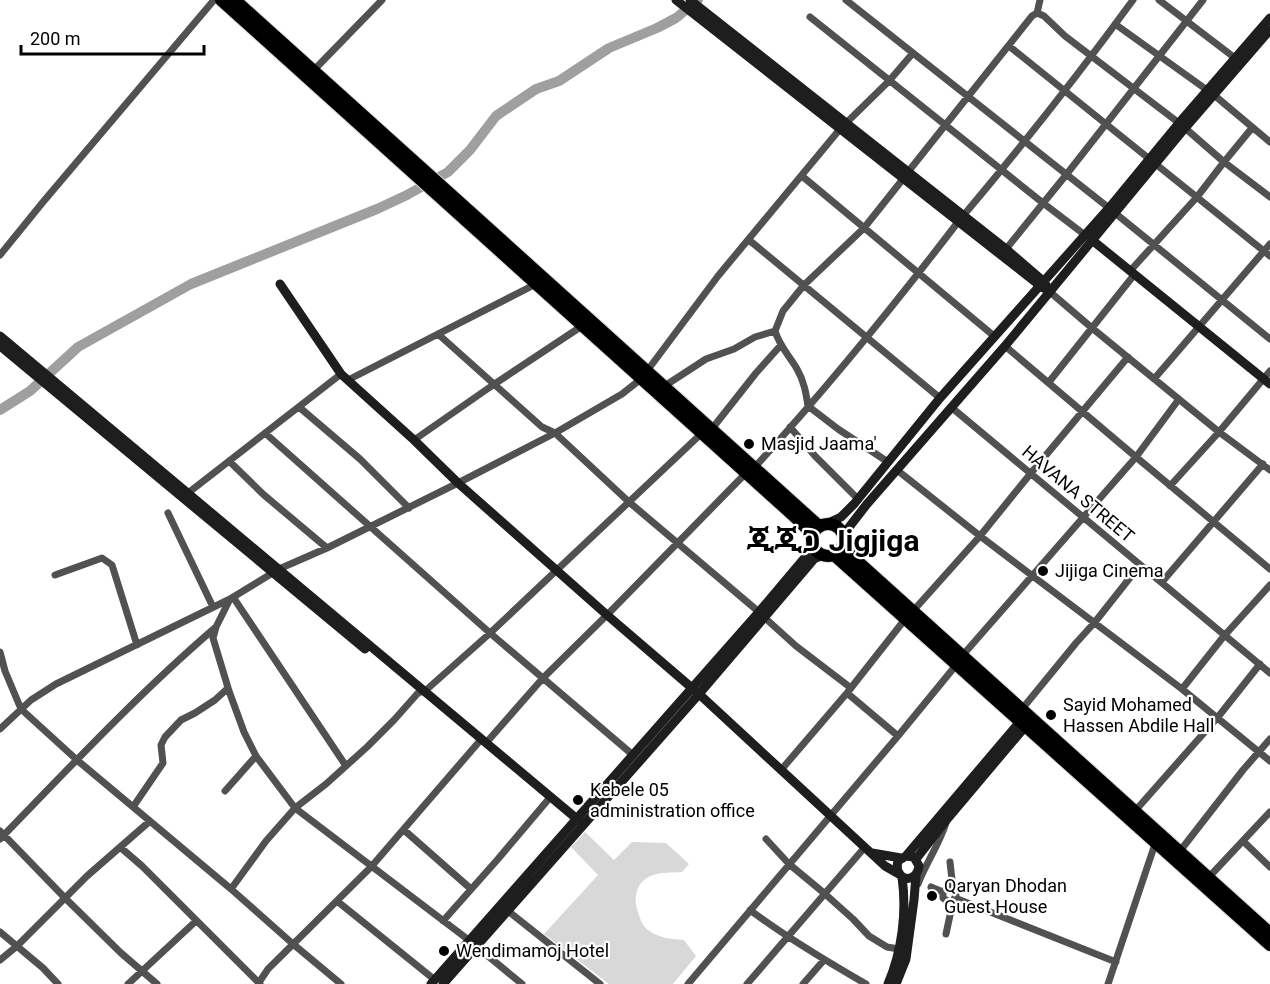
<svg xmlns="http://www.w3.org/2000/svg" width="1270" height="984" font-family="Roboto,'Noto Sans Ethiopic',sans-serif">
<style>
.green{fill:#d8d8d8}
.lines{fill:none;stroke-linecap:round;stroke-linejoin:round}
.river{stroke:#9f9f9f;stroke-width:10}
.highway-casing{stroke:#dbdbdb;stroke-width:14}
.street{stroke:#515151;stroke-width:7}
.secondary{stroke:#1e1e1e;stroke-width:9}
.highway{stroke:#000;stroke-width:12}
.poi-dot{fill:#000;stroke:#fff;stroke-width:2}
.labels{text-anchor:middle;stroke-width:4.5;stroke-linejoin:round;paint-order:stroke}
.poi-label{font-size:18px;fill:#000;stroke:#fff;text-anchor:start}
.street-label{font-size:18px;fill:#000;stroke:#fff}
.town-label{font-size:30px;font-weight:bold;fill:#000;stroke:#fff}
</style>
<rect width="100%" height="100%" fill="#fff"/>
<!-- green -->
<path class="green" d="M585,832L614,860L632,842L666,843L689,864L682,872C666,873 648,871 639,886C635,894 635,901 637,909C640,917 641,925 648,930C658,938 672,939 684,940L696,956L673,984H609L544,934L598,875L571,847Z"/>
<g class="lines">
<!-- river -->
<path class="river" d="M0,410L30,391L78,347L191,284L377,209L407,195L448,172L470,150L496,116L536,89L559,81L609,48L657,28L676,18L698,0"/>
<!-- highway casing -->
<g class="highway-casing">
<path id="highway" d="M221,0L796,518L812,534
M235,0L819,526
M812 540a16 16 0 1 1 32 0a16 16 0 1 1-32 0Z
M843,546L855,559L1270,933
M834,555L1270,945"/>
</g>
<!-- street -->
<path class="street" d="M846,0L1109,208
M1159,0L1235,58
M1037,13L1044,16L1065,36L1179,123
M810,17L1043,203L1085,235
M1115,24L1207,90
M1009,46L1270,256
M313,71L382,0
M1214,95L1270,142
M1185,128L1224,162L1270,197
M908,172L1032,16L1037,13L1040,0
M802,176L994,336
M1115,213L1270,339
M963,216C1022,146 1079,74 1133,0
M749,240L940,398
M1006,249L1066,175L1203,0
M0,255L43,202L214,0
M1130,271L1197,197L1224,162L1252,128
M1050,292L1092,328L1219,432L1270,470
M438,334L542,427L555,433L629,502L759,612
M1005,346L1136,457L1270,569
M1154,379L1270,244
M348,380L536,284
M1049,382L1134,275
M663,387L706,359L734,349L755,337L775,331
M299,407L360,459L409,508
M951,407L1270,673
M790,427L815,456L858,499
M711,430L756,373L781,345
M265,433L490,633L633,755
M414,440L493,385L582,326
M229,461L264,495L327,548
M888,462L838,429L808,406C806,393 804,381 797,369C790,357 779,345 775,331L783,311L804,285L864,228L903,179
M754,468C826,389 893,307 958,222
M897,470L980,536L1182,689L1270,761
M1170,486L1219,432L1270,371
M188,493L341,374
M168,513L213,607
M55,575L102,558L112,565L137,645
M1162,582L1263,464
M233,597L346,766
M230,599L216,627L213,638L229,691L244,732L256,756L295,808L470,941
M913,611L980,536L1031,473L1128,357
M765,618L796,646L851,688
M0,652L5,671L21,709L77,760L231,889L293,944L341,984
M962,656L1136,457L1179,399
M1182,689L1224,636L1270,585
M847,693L898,736
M1022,709L1076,643L1095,622L1140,565
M0,729L31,700L56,684L230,599L279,569L327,548L458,483L555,433L622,394L641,379L718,276L840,129L889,81L913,53
M486,743L543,678L607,615L746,473
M781,770L847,693L906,618
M225,791L256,756
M133,807L163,763L161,745L165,737L181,720L195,713L215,700L228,688
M1135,811L1218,717L1260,664
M404,830L471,889
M0,831L65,898L121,953L157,984
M0,839C70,767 139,693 216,627
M766,839L789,864L824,893L853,919L869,936L887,947L899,949
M1243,841L1270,867
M120,847L142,866L260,984
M1180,851L1243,770L1270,739
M950,862L953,889
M1209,877L1270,812
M918,884C926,863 939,845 946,823
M931,887L943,892
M231,889L266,841L295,808L326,784L367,747L394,720L418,693L425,691L488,635L702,433
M955,898L1116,962
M337,901L435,980
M750,910C787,938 826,961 866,984
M508,911L600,984
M443,921L498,859L547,801
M0,932L43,968L58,984
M946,934L953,901L956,895L953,889H946L943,892V898L949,902L953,901
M476,946L522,984
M0,960L17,946L87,876L150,821
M128,984L196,921
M258,984L268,969L371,867L478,743
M688,984L898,736L957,664
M747,984L865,847
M803,984L824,960
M1108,984L1156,841"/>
<!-- secondary -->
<path class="secondary" d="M676,0L1043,288
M690,0L1006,249L1043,281L1046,285
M1092,240L1270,384
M280,284L341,374L414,440L458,483L607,615L699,694L885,866L899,874
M0,336L583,824
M0,346L365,649
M828,523L841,517L854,504L940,398L1109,208L1179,123L1270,18
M843,535L867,504L1005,346L1185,128L1270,30
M872,853L901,858
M906,856L914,857L919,866C916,886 893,880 898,861L906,856L1023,718
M916,859L948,818L1029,722
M431,984L759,612L808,554L812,542
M443,984L699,694L814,559L823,555
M888,984C902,951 907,912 902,877
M896,984L906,959L914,900L916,875"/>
<!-- highway -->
<use href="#highway" class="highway"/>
</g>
<!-- markers -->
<g class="poi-dot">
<circle cx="749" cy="444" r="6"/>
<circle cx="1043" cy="571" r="6"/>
<circle cx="1051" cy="715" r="6"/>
<circle cx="578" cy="800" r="6"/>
<circle cx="932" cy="896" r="6"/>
<circle cx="444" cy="951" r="6"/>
</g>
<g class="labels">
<!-- poi labels -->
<g class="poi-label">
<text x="761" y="450">Masjid Jaama'</text>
<text x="1055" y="577">Jijiga Cinema</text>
<text x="1063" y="711">Sayid Mohamed<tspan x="1063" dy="21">Hassen Abdile Hall</tspan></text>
<text x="590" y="796">Kebele 05<tspan x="590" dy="21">administration office</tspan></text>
<text x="944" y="892">Qaryan Dhodan<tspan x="944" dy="21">Guest House</tspan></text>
<text x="456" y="957">Wendimamoj Hotel</text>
</g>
<!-- street labels -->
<g class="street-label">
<text transform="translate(1078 494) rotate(40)" y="6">HAVANA STREET</text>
</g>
<!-- town labels -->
<g class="town-label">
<text x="833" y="551">ጂጂጋ Jigjiga</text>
</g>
</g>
<!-- scale -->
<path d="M21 45v9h183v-9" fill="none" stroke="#000000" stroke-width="3"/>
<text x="30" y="45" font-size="18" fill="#000000" stroke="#ffffff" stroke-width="4.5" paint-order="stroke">200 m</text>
</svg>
